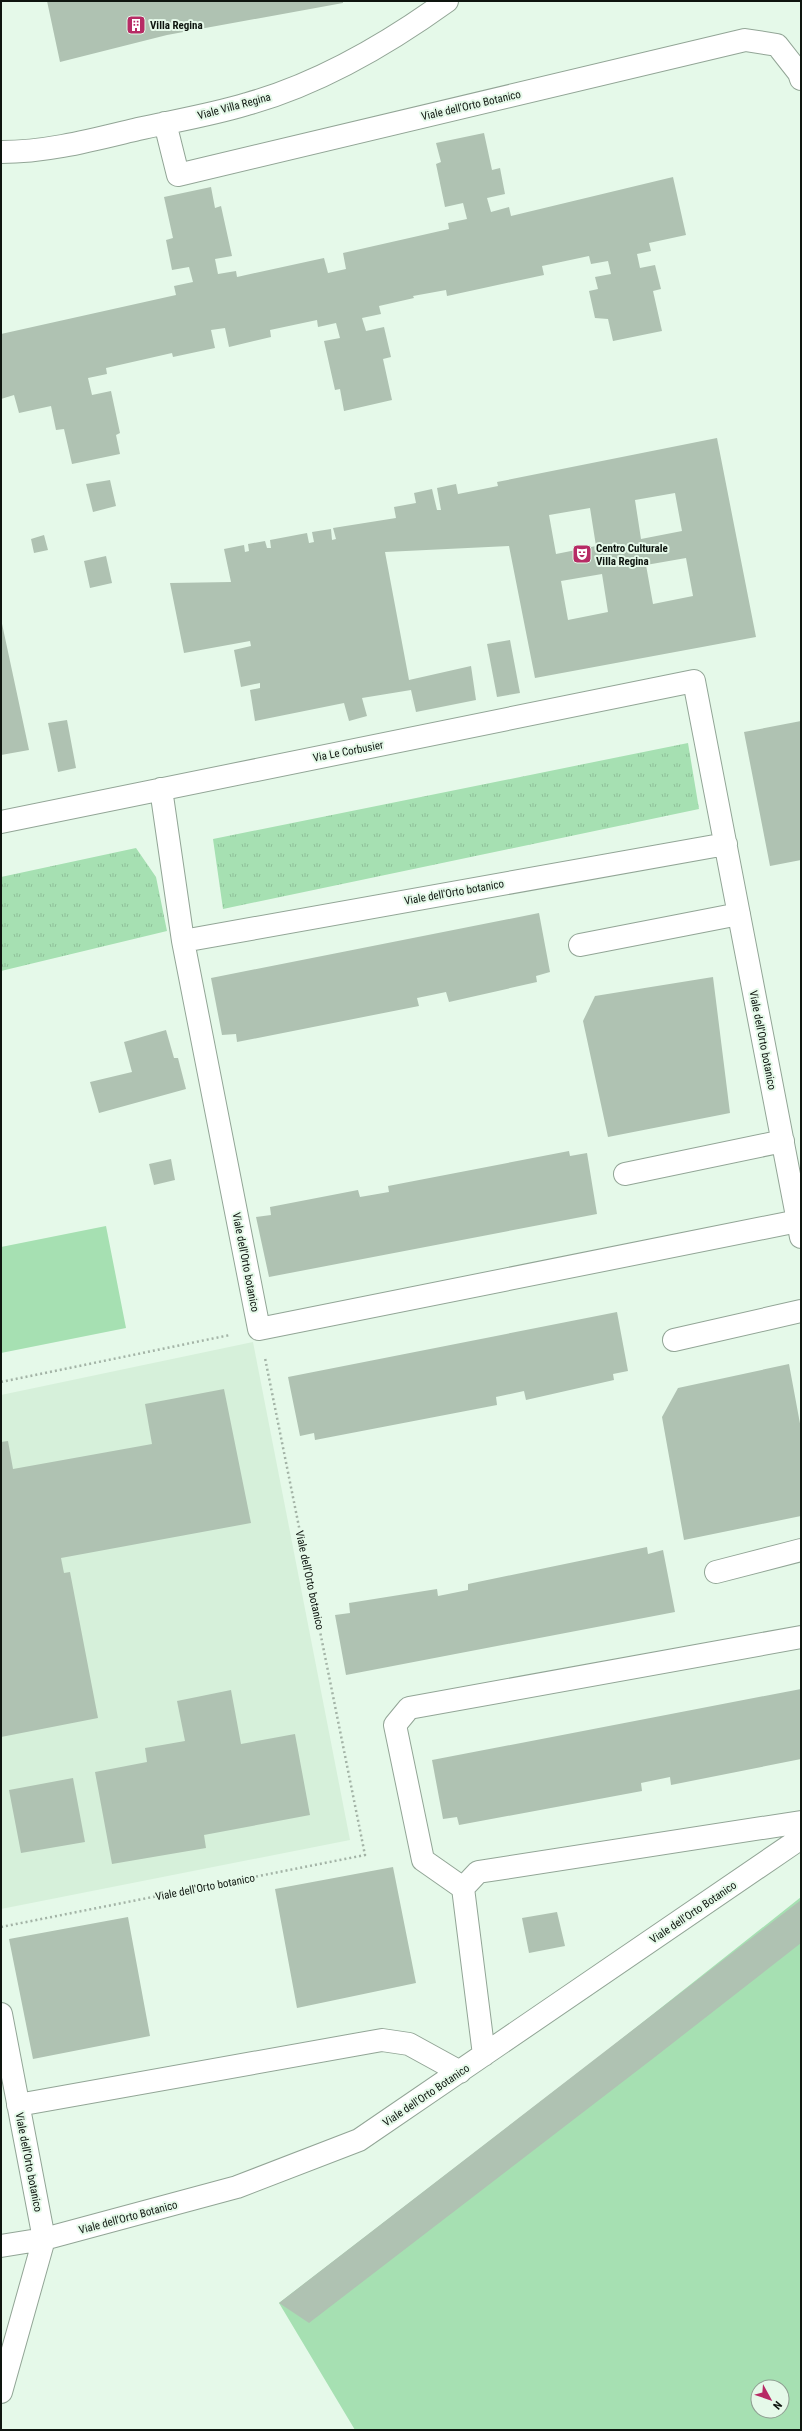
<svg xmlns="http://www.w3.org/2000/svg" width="802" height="2431" font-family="'Roboto Condensed',sans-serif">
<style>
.built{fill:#d6f0da}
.grass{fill:url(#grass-tufts)}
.pitch{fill:#a6e0b2;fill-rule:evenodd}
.building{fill:#afc2b2;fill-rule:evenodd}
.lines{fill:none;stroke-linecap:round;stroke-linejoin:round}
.minor-casing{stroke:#92a596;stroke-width:24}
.path{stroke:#a3b3a6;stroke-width:2.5;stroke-dasharray:2 3;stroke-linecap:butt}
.minor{stroke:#fff;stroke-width:22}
.labels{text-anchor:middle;stroke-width:4;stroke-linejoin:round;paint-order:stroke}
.poi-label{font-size:11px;font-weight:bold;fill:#0e150f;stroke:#e5f9e9;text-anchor:start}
.street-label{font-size:11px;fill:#0e150f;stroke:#e5f9e9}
</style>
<defs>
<pattern id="grass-tufts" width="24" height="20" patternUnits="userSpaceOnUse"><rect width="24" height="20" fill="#a6e0b2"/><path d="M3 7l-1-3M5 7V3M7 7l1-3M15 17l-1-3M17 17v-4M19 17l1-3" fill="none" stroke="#8ebf98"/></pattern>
</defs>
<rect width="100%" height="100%" fill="#e5f9e9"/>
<!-- built -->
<path class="built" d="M253,1342L350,1840L1,1909V1395Z"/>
<!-- grass -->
<path class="grass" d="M688,743L699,809L223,909L213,839Z
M136,848L156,877L167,931L1,971V877Z"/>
<!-- pitch -->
<path class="pitch" d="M106,1226L126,1328L1,1353V1247Z
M801,1897V2430H355L279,2303L609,2049ZM758,2387H782V2411H758Z"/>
<!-- building -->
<path class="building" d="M47,1H343V3L167,35L60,62Z
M484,133L492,170L500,168L505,194L487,198L491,212L509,207L511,216L673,177L686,235L649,243L651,251L637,254L640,268L655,265L661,289L653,291L662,331L613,341L608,319L595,318L589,291L598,289L595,277L611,274L608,261L591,264L589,256L542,266L544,275L447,296L446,290L413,296L414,298L379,306L381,314L362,318L366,331L384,327L391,357L383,359L392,400L344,411L340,389L335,390L324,341L340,338L336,323L318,327L317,320L270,330L271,337L229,347L225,328L211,330L215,348L173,357L172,353L106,368L107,374L88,378L92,395L111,391L120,433L116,435L120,454L72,464L64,429L56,430L51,406L19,413L14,395L1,399V334L176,295L174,286L193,282L189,267L172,270L166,240L173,238L164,197L211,187L215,208L221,206L232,256L215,259L218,274L236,271L237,277L324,258L328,273L346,269L343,253L449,229L448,223L467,219L463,203L445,207L436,164L441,162L436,143Z
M717,438L756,637L535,678L509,546L385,552L409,680L471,666L476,700L416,712L411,690L362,698L367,716L349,721L344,703L255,721L250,690L260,688V683L241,687L234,650L251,646L250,641L184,653L170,583L231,582L224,549L244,545L245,552L249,551L248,544L265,541L267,548H271L270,540L307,533L309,543L314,542L312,532L331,529L332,540L336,539L333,528L396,518L394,507L416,503L414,493L432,489L437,510H441L437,488L456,484L458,494L498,486L497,482ZM675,493L682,531L641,539L635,500ZM590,508L596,546L556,554L549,515ZM686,558L693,596L653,604L646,565ZM602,574L608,612L568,620L561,581Z
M110,480L116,506L93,512L86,484Z
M44,535L48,550L34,553L31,539Z
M106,556L112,583L90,588L84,561Z
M1,619L29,750L1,755Z
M510,640L520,693L497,697L487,644Z
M67,720L76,768L58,772L48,723Z
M801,721V860L770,866L744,732Z
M539,913L550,972L536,976L537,982L449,1002L446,992L417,998L419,1006L237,1042L236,1034L222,1035L211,978Z
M713,977L730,1113L608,1137L583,1021L595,996Z
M166,1030L174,1058H178L186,1089L99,1113L90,1082L132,1072L124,1042Z
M569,1151L570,1156L587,1153L597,1214L269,1277L256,1217L271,1215L270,1207L358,1190L360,1197L389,1192L388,1186Z
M171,1159L175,1180L154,1185L149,1164Z
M617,1312L628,1371L613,1374L614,1380L526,1400L524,1391L496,1397L497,1405L315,1440L314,1433L300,1436L288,1377Z
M789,1364L801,1429V1516L684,1540L662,1417L678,1388Z
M224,1389L251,1523L61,1558L64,1573L70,1572L98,1718L1,1737V1442L8,1441L13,1469L152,1444L145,1404Z
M647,1547L648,1554L663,1550L675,1612L346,1675L335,1615L350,1613L349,1603L437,1589L438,1596L468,1590V1584Z
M801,1689V1759L671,1785L670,1777L641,1783L642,1791L459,1825L457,1817L443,1819L432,1760Z
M231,1690L241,1744L295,1734L310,1815L204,1835L206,1848L112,1864L95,1772L147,1762L145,1748L185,1741L177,1701Z
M73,1778L85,1842L21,1853L9,1790Z
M393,1867L416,1983L297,2008L275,1889Z
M801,1900V1943L655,2057L309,2323L279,2303Z
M557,1912L565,1946L529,1953L522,1918Z
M128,1917L150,2036L33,2059L9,1939Z"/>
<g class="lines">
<!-- minor casing -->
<g class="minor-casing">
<path id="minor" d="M165,123L178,175L745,40L777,45L799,73L801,79
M1,152C48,152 92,140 138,129C174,121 211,115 247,104C319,84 386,45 447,1
M161,789L183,941L726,844
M1,822L694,681L801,1237
M183,941L259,1329L798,1221
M580,945L739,914
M625,1174L783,1141
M674,1340L801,1311
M716,1572L801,1550
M463,1888L423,1860L395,1725L409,1708L801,1637
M1,2014L44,2239L1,2392
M484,2055L463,1888L478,1872L801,1822
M18,2105L382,2040L409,2044L460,2072
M1,2246L44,2239L237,2187L359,2140L801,1838"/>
</g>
<!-- path -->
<path class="path" d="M1,1382L230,1335
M1,1927L365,1855L265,1358"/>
<!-- minor -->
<use href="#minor" class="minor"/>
</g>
<!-- icons -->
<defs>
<g id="building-square" transform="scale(1)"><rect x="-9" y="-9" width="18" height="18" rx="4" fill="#b72b65" stroke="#e5f9e9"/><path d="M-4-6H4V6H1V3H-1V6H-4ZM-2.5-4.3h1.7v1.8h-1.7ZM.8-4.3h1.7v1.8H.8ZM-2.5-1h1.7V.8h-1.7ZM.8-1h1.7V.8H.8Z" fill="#fff"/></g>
<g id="theatre-square" transform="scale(1)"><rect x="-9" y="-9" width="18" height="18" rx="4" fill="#b72b65" stroke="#e5f9e9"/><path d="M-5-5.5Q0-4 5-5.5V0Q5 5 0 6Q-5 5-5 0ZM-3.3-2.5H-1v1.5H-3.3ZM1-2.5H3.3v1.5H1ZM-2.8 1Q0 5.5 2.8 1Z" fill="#fff"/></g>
</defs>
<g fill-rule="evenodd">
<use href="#building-square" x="136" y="25"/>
<use href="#theatre-square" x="582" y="554"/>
</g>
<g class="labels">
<!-- poi labels -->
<g class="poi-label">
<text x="150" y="29">Villa Regina</text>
<text x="596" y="552">Centro Culturale<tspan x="596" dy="13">Villa Regina</tspan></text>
</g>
<!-- street labels -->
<g class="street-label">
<text transform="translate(471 105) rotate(-13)" y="4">Viale dell'Orto Botanico</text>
<text transform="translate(234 106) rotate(-15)" y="4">Viale Villa Regina</text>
<text transform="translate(348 751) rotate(-11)" y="4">Via Le Corbusier</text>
<text transform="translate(454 892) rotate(-10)" y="4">Viale dell'Orto botanico</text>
<text transform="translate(763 1040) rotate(79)" y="4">Viale dell'Orto botanico</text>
<text transform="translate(246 1262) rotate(79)" y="4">Viale dell'Orto botanico</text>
<text transform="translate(310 1580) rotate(78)" y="4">Viale dell'Orto botanico</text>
<text transform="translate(205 1887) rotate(-11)" y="4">Viale dell'Orto botanico</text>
<text transform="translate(693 1912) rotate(-34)" y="4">Viale dell'Orto Botanico</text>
<text transform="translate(426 2095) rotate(-34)" y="4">Viale dell'Orto Botanico</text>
<text transform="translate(29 2162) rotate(79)" y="4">Viale dell'Orto botanico</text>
<text transform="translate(128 2217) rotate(-15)" y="4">Viale dell'Orto Botanico</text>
</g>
</g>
<!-- border -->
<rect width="802" height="2431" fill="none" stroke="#0e150f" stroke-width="4"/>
<!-- north arrow -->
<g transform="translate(770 2399) rotate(130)"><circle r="19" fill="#e5f9e9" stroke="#8f9e92"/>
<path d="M0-3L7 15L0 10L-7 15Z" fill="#b72b65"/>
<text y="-6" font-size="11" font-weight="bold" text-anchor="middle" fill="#0e150f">N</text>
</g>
</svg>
